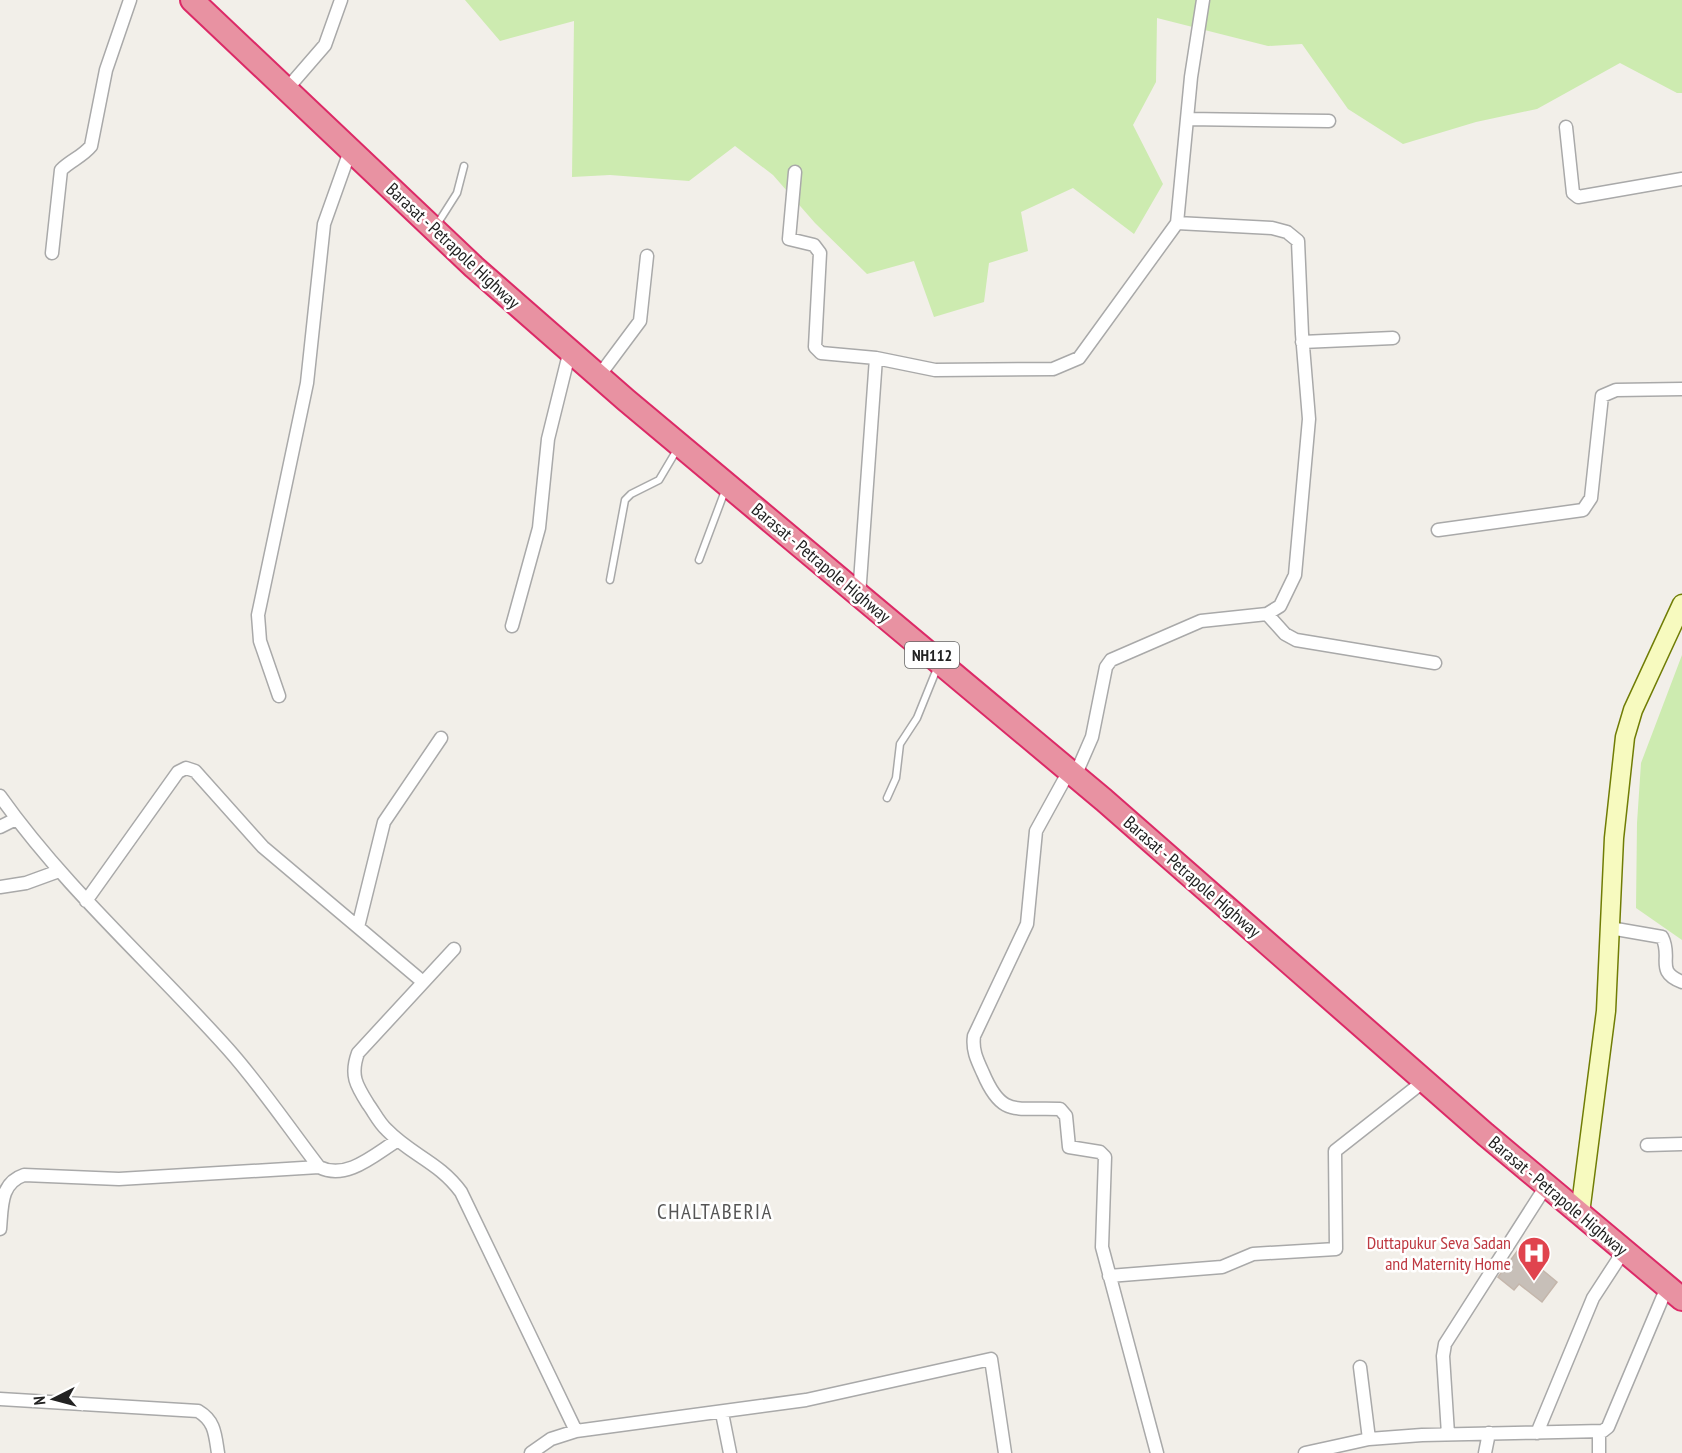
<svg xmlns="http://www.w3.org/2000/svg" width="1682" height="1453" font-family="'PT Sans Narrow',sans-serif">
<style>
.grass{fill:#cdebb0}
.building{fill:#c7bfb8;stroke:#c4b6ab;stroke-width:1.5}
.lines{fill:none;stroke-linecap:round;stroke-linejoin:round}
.lane-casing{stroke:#a9a9a9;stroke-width:9}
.street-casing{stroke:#a9a9a9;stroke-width:15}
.secondary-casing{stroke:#707d05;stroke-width:21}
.highway-casing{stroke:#dc2a67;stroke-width:26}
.lane{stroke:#fff;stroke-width:6}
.street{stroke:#fff;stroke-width:12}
.secondary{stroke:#f7fabf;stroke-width:18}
.highway{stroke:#e892a2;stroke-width:22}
.labels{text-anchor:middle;stroke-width:5;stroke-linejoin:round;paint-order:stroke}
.shield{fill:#fff;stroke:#646464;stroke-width:1.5}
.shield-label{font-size:16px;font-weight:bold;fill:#222}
.street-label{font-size:18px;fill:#222;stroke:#fff}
.health-label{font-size:18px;fill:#be3a42;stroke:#fff;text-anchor:end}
.quarter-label{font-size:21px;letter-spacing:1.5px;fill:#555;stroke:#fff}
</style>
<rect width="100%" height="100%" fill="#f2efe9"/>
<!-- grass -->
<path class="grass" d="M465,0H1682V93H1677L1620,63L1537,109L1476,122L1403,144L1348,109L1302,44L1268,46L1157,18L1156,82L1133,125L1163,184L1134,234L1073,188L1021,212L1028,251L989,263L984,302L934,317L914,261L867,274L815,223L773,175L735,146L689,181L610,175L572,177L574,21L500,41Z
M1682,655V940L1636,908L1637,823L1641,763Z"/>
<!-- building -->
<path class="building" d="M1518,1250L1557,1282L1542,1302L1519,1284L1514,1290L1498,1277Z"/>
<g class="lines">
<!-- lane casing -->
<g class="lane-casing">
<path id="lane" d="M436,226L457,193L464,166
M699,560L726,488
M610,580L625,500L631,494L659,480L678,448
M887,798L896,778L900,744L917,718L938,666"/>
</g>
<!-- street casing -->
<g class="street-casing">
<path id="street" d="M286,90L325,45L341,0
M1187,119L1329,121
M1566,127L1573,193L1578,197L1682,179
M795,172L789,239L814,245L820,253L815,347L821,353L876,358
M52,253L61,170C71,160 82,157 91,146L106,70L130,0
M1302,342L1393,338
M599,376L640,321L647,256
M1438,530L1583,510L1591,498L1602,396L1616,390L1682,389
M859,596L876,358L935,370L1053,369L1079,358L1177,223L1191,77L1203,0
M1267,614L1285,634L1296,640L1435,663
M512,626L539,528L548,439L570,350
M279,696L260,641L258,615L307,383L324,224L350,151
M1069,771L1036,831L1027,924L974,1036C972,1050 977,1060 983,1073C1002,1118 1015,1107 1060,1109L1066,1116L1069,1147L1100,1152L1105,1157L1102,1247L1157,1453
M1075,776L1092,737L1106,667L1111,660L1201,621L1267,614L1280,606L1295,575L1309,419L1302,334L1298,241L1287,232L1272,228L1177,223
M0,796C66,889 152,964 228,1049C261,1086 289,1128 319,1167C347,1181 375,1154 398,1140
M0,827L16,819
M0,887L26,883L59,871
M86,901L178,772L186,768L195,771L263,847L423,982
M358,927L384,822L441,738
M1610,928L1662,937C1673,958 1654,971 1682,982
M454,949L358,1053C350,1075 356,1085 368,1104C374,1112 379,1123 387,1130C411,1155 439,1162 461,1192L576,1431
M1647,1145L1682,1144
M0,1229C2,1207 0,1183 24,1175L119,1179L319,1167
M1109,1276L1222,1267L1253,1254L1336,1249L1335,1151L1424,1081
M1360,1367L1369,1439
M0,1399L198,1411C215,1421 215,1434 218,1453
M722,1413L730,1453
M1599,1432V1453
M1537,1433L1593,1298L1623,1252
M1448,1434L1443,1356L1445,1344L1546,1186
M531,1453L551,1439L576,1431L806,1400L991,1359L1005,1453
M1305,1453L1369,1439L1422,1435L1603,1431L1608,1427L1667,1287
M1485,1453L1489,1433"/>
</g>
<!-- secondary casing -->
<g class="secondary-casing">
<path id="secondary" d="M1580,1213L1606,1011L1614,838L1625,737L1633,710L1682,604"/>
</g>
<!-- highway casing -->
<g class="highway-casing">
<path id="highway" d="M192,0L474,267L626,400L1104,800L1485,1134L1682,1299"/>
</g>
<!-- lane -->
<use href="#lane" class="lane"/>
<!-- street -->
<use href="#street" class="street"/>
<!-- secondary -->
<use href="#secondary" class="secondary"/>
<!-- highway -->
<use href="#highway" class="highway"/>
</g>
<!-- icons -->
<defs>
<g id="hospital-pin" transform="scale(1.725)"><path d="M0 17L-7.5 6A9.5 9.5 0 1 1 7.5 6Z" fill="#e0444e" stroke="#fff"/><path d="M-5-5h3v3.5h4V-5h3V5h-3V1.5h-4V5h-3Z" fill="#fff"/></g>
</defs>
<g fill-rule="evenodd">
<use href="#hospital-pin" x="1534" y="1253"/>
</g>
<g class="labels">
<!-- shield labels -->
<rect class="shield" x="905" y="642" width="54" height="26" rx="4.5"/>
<g class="shield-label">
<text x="932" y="661">NH112</text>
</g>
<!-- street labels -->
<g class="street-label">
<text transform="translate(453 246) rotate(43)" y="6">Barasat - Petrapole Highway</text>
<text transform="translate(821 563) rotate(40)" y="6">Barasat - Petrapole Highway</text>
<text transform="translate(1192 877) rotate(41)" y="6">Barasat - Petrapole Highway</text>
<text transform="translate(1558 1196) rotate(40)" y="6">Barasat - Petrapole Highway</text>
</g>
<!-- health labels -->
<g class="health-label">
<text x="1511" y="1249">Duttapukur Seva Sadan<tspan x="1511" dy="21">and Maternity Home</tspan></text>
</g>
<!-- quarter labels -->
<g class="quarter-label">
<text x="715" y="1219">CHALTABERIA</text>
</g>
</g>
<!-- north arrow -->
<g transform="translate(54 1399) rotate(264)" stroke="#ffffff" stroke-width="4.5" paint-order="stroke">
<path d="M0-4.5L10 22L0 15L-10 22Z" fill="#222222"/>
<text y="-9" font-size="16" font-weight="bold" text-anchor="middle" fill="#222222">N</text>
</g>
</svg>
